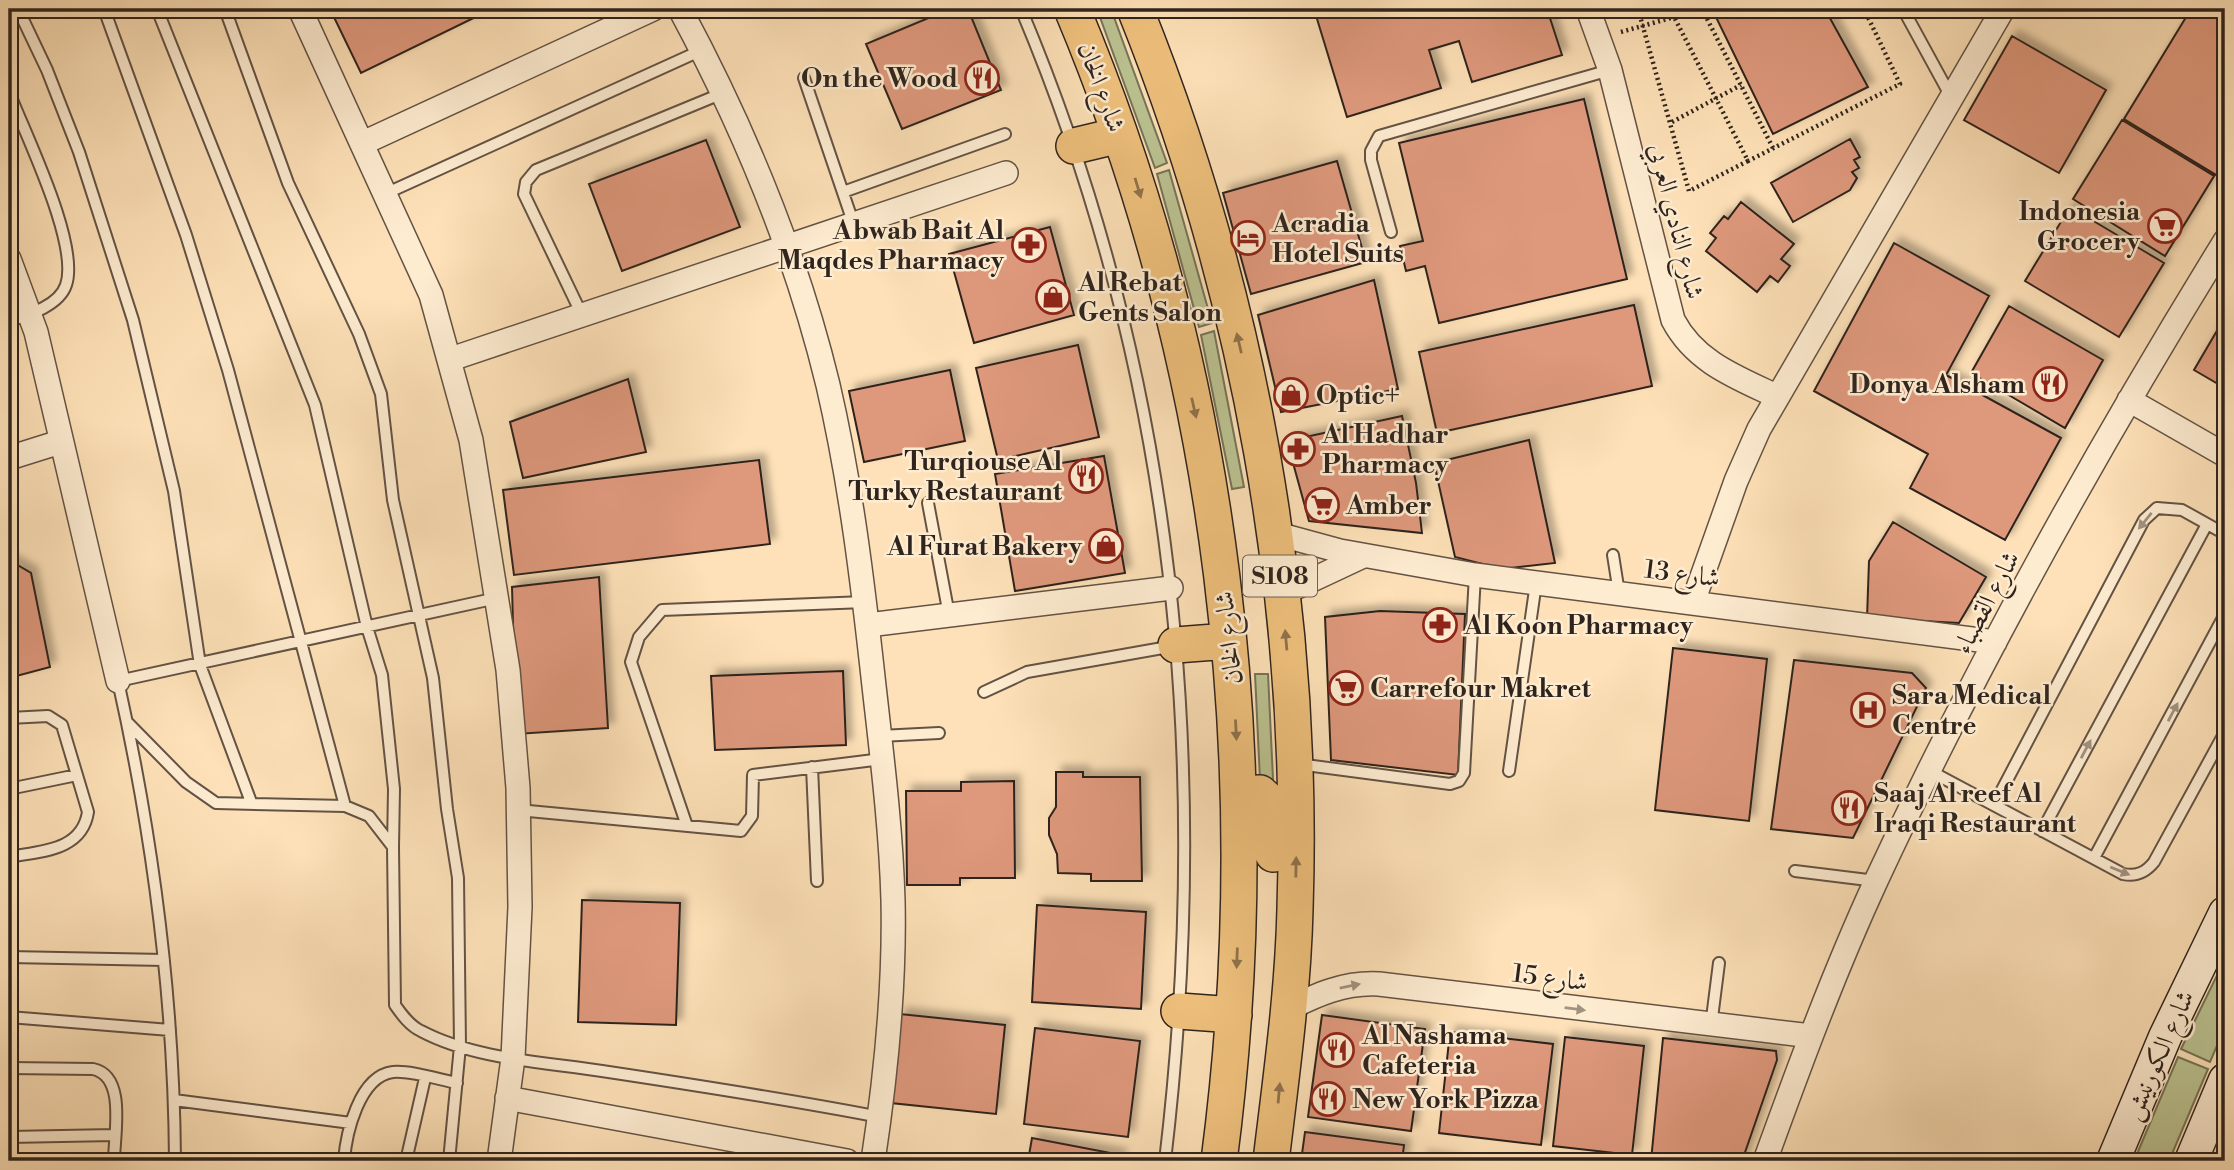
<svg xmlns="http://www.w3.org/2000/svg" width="2234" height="1170" font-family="'Libre Bodoni',Amiri,serif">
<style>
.green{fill:#bcc392;stroke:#767458;stroke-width:2}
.building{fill:#de987b;stroke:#2f241d;stroke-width:2;filter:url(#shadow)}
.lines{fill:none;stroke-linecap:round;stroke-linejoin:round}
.service-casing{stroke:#635344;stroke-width:14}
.minor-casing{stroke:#635344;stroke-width:26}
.secondary-casing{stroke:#2f241d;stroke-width:35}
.primary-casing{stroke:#2f241d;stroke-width:38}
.path{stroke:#2f241d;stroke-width:4.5;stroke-dasharray:2 3.5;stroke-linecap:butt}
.service{stroke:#feecd1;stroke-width:10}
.minor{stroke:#feecd1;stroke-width:23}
.secondary{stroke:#feecd1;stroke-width:32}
.primary{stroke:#efc07c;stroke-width:35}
.oneway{fill:#8f724c}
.oneway2{fill:#a19280}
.labels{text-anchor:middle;stroke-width:5;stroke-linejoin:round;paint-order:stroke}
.shield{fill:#feecd1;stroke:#6d6053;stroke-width:2}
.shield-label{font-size:24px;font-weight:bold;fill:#2f241d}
.poi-label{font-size:26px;font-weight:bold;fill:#2f241d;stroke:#feecd1;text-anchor:start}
.street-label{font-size:26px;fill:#2f241d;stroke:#feecd1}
</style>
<defs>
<filter id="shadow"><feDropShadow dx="6" dy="-6" stdDeviation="3.5" flood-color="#0004"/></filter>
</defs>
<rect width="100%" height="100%" fill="#fee1b8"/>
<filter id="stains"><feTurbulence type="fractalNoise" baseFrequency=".00286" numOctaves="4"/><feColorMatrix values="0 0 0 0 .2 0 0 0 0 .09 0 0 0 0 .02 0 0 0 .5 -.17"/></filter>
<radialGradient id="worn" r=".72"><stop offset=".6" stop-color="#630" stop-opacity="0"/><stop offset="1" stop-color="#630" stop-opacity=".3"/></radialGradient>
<!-- green -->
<path class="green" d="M1097,9H1111L1167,163L1155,168Z
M1169,170L1212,323L1199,327L1157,174Z
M1214,331L1244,487L1232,489L1201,335Z
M1255,674H1268L1273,779L1260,780Z
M2225,959V1027L2210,1062L2181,1049Z
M2178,1057L2208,1069L2169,1161H2134Z"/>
<!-- building -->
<path class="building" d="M330,9H492L361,73Z
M950,9H968L1001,90L902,129L866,44Z
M1314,9H1547L1562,55L1472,82L1459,41L1429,50L1441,88L1347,117Z
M1704,9L1826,11L1868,87L1773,134L1714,13L1708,17Z
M2191,9H2225V164L2218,176L2124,119Z
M2012,36L2106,90L2059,173L1964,120Z
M1584,99L1627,279L1439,323L1425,266L1406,271L1400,246L1423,241L1399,143Z
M2122,120L2214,176L2165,256L2073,199Z
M1850,139L1860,157L1854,160L1859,168L1852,172L1857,178L1850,190L1793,222L1771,183Z
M706,140L740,227L622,271L589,184Z
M1337,161L1366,262L1251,294L1223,193Z
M1741,202L1794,244L1781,259L1790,266L1778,282L1770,276L1757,292L1706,251L1716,238L1710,233L1724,216L1728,219Z
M2070,207L2164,263L2119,337L2025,281Z
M1050,227L1074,315L974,343L949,254Z
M1894,243L1989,296L1946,375L2061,438L2005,540L1910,488L1928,454L1814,391Z
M1374,280L1398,389L1281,412L1258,315Z
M1634,305L1652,386L1437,433L1419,352Z
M2009,306L2103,360L2065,428L1971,373Z
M2225,317V388L2194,370Z
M1078,345L1099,437L998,460L976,368Z
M950,370L965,441L864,462L849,391Z
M628,379L646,452L523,478L510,422Z
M1402,416L1416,483L1422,533L1309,521L1287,441Z
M1529,440L1555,563L1502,569L1455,557L1434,463Z
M1104,456L1125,573L1015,591L995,474Z
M759,460L770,544L514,575L503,490Z
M1893,522L1986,577L1959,623L1867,618L1869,561Z
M9,560L31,573L50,667L9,678Z
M599,577L608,728L516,734L512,587Z
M1380,611L1465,614L1458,775L1331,760L1325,617Z
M1673,648L1767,659L1749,821L1655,810Z
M1794,660L1912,673L1926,688L1853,838L1771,829Z
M843,671L846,745L715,750L711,676Z
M1056,772H1083V777H1140L1142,881H1091V874L1058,873L1057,854L1049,835V818L1056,807Z
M1014,781L1015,878H960V885H907L906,791H961V782Z
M582,900L680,903L676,1025L578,1022Z
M1037,905L1146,912L1141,1009L1032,1002Z
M900,1014L1005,1025L996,1114L891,1103Z
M1322,1015L1425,1029L1411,1131L1308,1117Z
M1035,1028L1140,1041L1128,1137L1024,1124Z
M1450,1032L1553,1044L1541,1145L1439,1133Z
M1565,1037L1644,1046L1632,1155L1553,1146Z
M1663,1038L1776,1051L1777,1060L1742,1161H1651Z
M1305,1132L1404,1145L1402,1161H1301Z
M1032,1138L1121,1155L1119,1161H1028Z
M1422,1157L1455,1161H1422Z"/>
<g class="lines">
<!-- service casing -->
<g class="service-casing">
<path id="service" d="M18,9L47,70L79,152L133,320L174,491L200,665L251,802
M104,9L186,235L228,370L345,806
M157,9L315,405L367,627L382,675L394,789L393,847
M225,9L288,183L359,334L381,394L393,500L433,678L447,809L458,878L460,1046L449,1161
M1021,9C1176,377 1212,766 1165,1161
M1903,9L1950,95
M804,78L854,225
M9,92C25,134 80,244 66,285C59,306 28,315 9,321
M843,192L1005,134
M387,193L702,50
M1391,232L1371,160V151L1379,136L1610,70
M582,315L524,194L526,182L536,170L723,93
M928,503L949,615
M1613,555L1619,593
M984,692L1027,672L1174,646
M9,718L48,716L62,725L88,812C82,851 41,851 9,857
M128,723L186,782L216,803L345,806L369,816L393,847L395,1005C402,1015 410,1026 421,1031C474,1059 543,1062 602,1071C695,1085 787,1099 880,1117
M880,736L939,733
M1298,764L1450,784L1459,781L1464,773L1475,575
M812,767L817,881
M1509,771L1536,583
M1930,771L2123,874C2137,877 2146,872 2154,862L2225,732
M9,789L77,775
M1994,805L2144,520L2157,508L2182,510L2225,534
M518,810L741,831L752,816L753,775L882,759
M687,826L631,662L639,637L662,610L865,602
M2042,831L2207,524
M2094,858L2225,614
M1795,871L1876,881
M9,957L164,960
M9,1017L170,1030
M1711,1026L1719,963
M9,1068L93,1069C127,1076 114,1135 114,1161
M174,1100L351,1123
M9,1137L114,1135
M175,1161C174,1000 153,838 118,681L497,598
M344,1161C346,1134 359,1076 393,1072C409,1070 441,1080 457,1083
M406,1161L425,1078"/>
</g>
<!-- minor casing -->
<g class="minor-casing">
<path id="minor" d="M300,9L431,295L471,440L508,670L518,788L520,907L513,1058L499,1161
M680,9C744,128 796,253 828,385C851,484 863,585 874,686C882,757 891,829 893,900C895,987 886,1075 873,1161
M1588,9L1610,70L1673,320C1695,362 1736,377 1776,396
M363,143L653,9
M9,259L36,332L118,681
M451,359L1006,173
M2129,400L2225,455
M9,458L60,442
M1274,533L1340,551L1475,575L1995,642
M1282,594L1363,556
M1693,602L1736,481L1759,429L2003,9
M868,625L1171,588
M1286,1010C1316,995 1344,982 1379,984L1811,1036
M507,1098L847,1161
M1765,1161C1799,1067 1834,972 1876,881C1978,661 2098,447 2225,241"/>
</g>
<!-- secondary casing -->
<g class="secondary-casing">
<path id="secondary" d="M2113,1161L2165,1037L2225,913
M2191,1161L2225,1080"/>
</g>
<!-- primary casing -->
<g class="primary-casing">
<path id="primary" d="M1072,9C1224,371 1270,772 1219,1161
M1135,9C1249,292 1305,604 1295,909C1293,993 1281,1078 1271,1161
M1074,146L1120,135
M1176,645L1228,641
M1239,794L1260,793L1271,803L1273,854
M1179,1011L1234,1015"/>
</g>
<!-- path -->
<path class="path" d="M1638,9L1689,191L1748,161
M1670,9L1748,161L1900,84L1864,9
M1702,9L1773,148
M1621,32L1674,17
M1672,122L1741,85"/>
<!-- service -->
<use href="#service" class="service"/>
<!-- minor -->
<use href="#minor" class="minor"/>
<!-- secondary -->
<use href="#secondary" class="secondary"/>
<!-- primary -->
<use href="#primary" class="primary"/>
</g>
<!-- one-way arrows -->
<defs><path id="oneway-solid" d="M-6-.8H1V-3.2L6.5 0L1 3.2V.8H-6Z" transform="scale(1.75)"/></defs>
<g class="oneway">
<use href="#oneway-solid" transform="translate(1138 188) rotate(73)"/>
<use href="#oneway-solid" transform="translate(1239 343) rotate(-103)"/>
<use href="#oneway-solid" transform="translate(1194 408) rotate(77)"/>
<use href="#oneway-solid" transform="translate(1286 640) rotate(-95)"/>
<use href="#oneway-solid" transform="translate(1236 730) rotate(87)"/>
<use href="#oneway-solid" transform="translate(1296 867) rotate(-89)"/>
<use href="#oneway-solid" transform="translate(1237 958) rotate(92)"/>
<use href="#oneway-solid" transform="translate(1279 1093) rotate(-85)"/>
</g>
<g class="oneway2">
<use href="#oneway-solid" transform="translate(2145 521) rotate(129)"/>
<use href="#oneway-solid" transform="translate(2173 712) rotate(-62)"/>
<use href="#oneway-solid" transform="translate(2086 749) rotate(-62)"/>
<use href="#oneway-solid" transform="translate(2120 871) rotate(22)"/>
<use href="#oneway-solid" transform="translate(1350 986) rotate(-11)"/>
<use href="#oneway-solid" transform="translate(1575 1009) rotate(7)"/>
</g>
<!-- icons -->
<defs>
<g id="restaurant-ring" transform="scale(1.75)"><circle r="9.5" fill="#feecd1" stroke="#8f2418" stroke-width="1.5"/><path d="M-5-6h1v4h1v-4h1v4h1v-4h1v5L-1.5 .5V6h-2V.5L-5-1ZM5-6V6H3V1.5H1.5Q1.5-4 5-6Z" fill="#8f2418"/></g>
<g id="supermarket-ring" transform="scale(1.75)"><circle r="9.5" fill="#feecd1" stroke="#8f2418" stroke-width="1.5"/><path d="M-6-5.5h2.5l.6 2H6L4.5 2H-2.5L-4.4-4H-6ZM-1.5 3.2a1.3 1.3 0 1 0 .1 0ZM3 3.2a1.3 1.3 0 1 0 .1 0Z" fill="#8f2418"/></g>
<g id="hotel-ring" transform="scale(1.75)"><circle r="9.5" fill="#feecd1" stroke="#8f2418" stroke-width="1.5"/><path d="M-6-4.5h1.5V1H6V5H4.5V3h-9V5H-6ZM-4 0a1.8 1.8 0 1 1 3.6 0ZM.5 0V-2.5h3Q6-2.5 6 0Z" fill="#8f2418"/></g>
<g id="pharmacy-ring" transform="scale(1.75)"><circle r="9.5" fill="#feecd1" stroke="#8f2418" stroke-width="1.5"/><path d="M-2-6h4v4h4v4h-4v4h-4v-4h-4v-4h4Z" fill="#8f2418"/></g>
<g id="shop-ring" transform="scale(1.75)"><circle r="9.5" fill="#feecd1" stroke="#8f2418" stroke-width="1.5"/><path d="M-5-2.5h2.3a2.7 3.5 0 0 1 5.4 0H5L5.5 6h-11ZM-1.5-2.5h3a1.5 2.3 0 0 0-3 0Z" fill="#8f2418"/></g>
<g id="hospital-ring" transform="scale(1.75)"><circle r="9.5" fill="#feecd1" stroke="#8f2418" stroke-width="1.5"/><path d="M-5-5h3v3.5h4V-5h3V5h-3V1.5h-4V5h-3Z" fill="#8f2418"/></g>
</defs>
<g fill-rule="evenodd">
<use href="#restaurant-ring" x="982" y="78"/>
<use href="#supermarket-ring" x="2165" y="226"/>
<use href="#hotel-ring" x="1248" y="238"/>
<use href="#pharmacy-ring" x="1029" y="245"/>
<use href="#shop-ring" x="1053" y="297"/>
<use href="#restaurant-ring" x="2050" y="384"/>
<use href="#shop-ring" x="1291" y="395"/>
<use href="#pharmacy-ring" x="1298" y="449"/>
<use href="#restaurant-ring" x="1086" y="476"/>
<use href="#supermarket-ring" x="1322" y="505"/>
<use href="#shop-ring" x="1106" y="546"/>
<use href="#pharmacy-ring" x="1440" y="625"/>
<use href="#supermarket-ring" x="1346" y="688"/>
<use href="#hospital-ring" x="1868" y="710"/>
<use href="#restaurant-ring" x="1849" y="808"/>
<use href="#restaurant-ring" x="1337" y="1050"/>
<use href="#restaurant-ring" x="1328" y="1099"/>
</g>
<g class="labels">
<!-- shield labels -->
<rect class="shield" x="1243" y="555.5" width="74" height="41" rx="5"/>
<g class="shield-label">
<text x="1280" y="584">S108</text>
</g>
<!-- poi labels -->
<g class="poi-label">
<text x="958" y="87" text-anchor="end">On the Wood</text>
<text x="2140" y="220" text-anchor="end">Indonesia<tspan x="2140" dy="30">Grocery</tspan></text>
<text x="1272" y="232">Acradia<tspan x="1272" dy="30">Hotel Suits</tspan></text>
<text x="1004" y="239" text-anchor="end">Abwab Bait Al<tspan x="1004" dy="30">Maqdes Pharmacy</tspan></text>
<text x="1078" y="291">Al Rebat<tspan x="1078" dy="30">Gents Salon</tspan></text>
<text x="2025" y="393" text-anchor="end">Donya Alsham</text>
<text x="1316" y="404">Optic+</text>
<text x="1322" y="443">Al Hadhar<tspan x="1322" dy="30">Pharmacy</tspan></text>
<text x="1062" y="470" text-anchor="end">Turqiouse Al<tspan x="1062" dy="30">Turky Restaurant</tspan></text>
<text x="1346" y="514">Amber</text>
<text x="1082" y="555" text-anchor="end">Al Furat Bakery</text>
<text x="1464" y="634">Al Koon Pharmacy</text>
<text x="1370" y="697">Carrefour Makret</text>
<text x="1892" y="704">Sara Medical<tspan x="1892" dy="30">Centre</tspan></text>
<text x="1874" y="802">Saaj Al reef Al<tspan x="1874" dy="30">Iraqi Restaurant</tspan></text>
<text x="1362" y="1044">Al Nashama<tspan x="1362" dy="30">Cafeteria</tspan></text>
<text x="1352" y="1108">New York Pizza</text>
</g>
<!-- street labels -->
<g class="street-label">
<text transform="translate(1102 87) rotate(70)" y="9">شارع الخان</text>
<text transform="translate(1677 221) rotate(76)" y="9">شارع النادي العربي</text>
<text transform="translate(1682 573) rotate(7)" y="9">شارع 13</text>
<text transform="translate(1986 602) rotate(-62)" y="9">شارع القصباء</text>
<text transform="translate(1228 638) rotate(-96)" y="9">شارع الخان</text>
<text transform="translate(1550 977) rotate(7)" y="9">شارع 15</text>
<text transform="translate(2158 1055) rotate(-66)" y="9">شارع الكورنيش</text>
</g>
</g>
<!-- margin -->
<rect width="2234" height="1170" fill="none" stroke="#fee1b8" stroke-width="35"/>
<rect x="10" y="10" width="2213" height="1149" fill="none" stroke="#2f241d" stroke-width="3.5"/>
<rect x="18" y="18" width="2199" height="1135" fill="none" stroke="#2f241d" stroke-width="2"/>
<rect width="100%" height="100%" filter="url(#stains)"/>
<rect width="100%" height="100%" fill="url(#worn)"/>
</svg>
